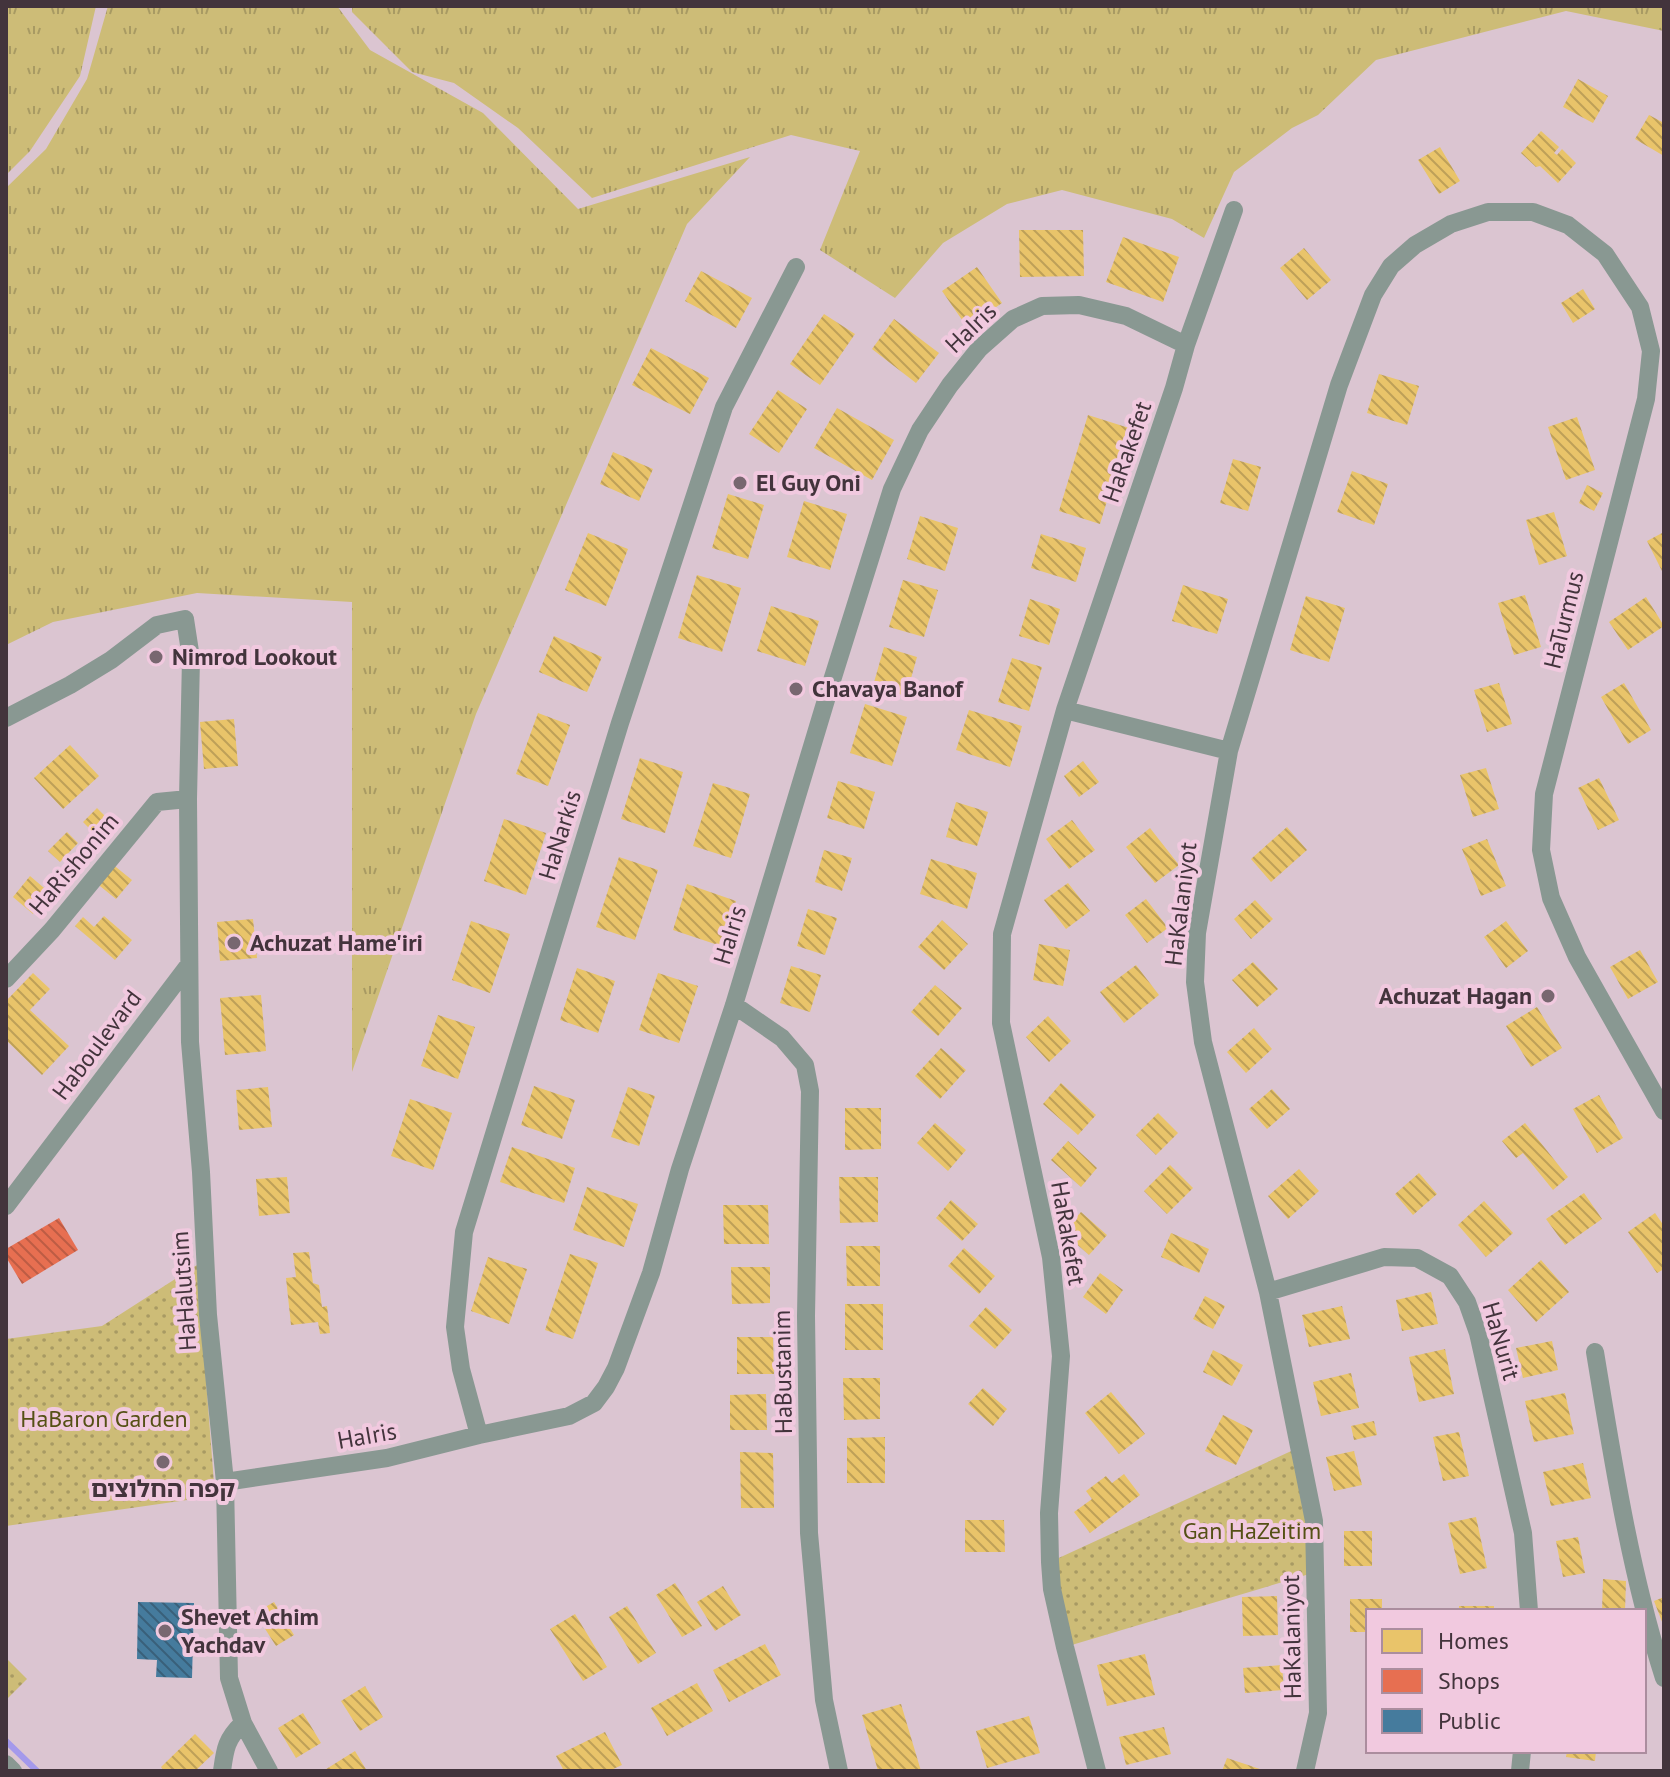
<svg xmlns="http://www.w3.org/2000/svg" width="1670" height="1777" font-family="'PT Sans','Noto Sans Hebrew',sans-serif">
<style>
.grass{fill:url(#grass-tufts)}
.park{fill:url(#park-dots)}
.homes{fill:url(#homes-back-hatch)}
.shops{fill:url(#shops-back-hatch)}
.public{fill:url(#public-back-hatch)}
.lines{fill:none;stroke-linecap:round;stroke-linejoin:round}
.stream{stroke:#a499eb;stroke-width:6}
.minor{stroke:#899892;stroke-width:18}
.poi-dot{fill:#786770;stroke:#f1c9df;stroke-width:3}
.labels{text-anchor:middle;stroke-width:8;stroke-linejoin:round;paint-order:stroke}
.street-label{font-size:24px;fill:#43343c;stroke:#f1c9df}
.poi-label{font-size:24px;font-weight:bold;fill:#43343c;stroke:#f1c9df;text-anchor:start}
.park-label{font-size:24px;fill:#555015;stroke:#f1c9df}
</style>
<defs>
<pattern id="grass-tufts" width="24" height="20" patternUnits="userSpaceOnUse" patternTransform="scale(2)"><rect width="24" height="20" fill="#cdbc77"/><path d="M3 7l-1-3M5 7V3M7 7l1-3M15 17l-1-3M17 17v-4M19 17l1-3" fill="none" stroke="#a89a63"/></pattern>
<pattern id="park-dots" width="8" height="8" patternUnits="userSpaceOnUse" patternTransform="scale(2)"><rect width="8" height="8" fill="#cdbc77"/><path d="M2 2h.1M6 6h.1" fill="none" stroke="#a89a63" stroke-width="1.8" stroke-linecap="round"/></pattern>
<pattern id="homes-back-hatch" width="6" height="6" patternUnits="userSpaceOnUse" patternTransform="scale(2)"><rect width="6" height="6" fill="#e9c46a"/><path d="M-1 5l2 2M0 0l6 6M5-1l2 2" fill="none" stroke="#bea058"/></pattern>
<pattern id="shops-back-hatch" width="6" height="6" patternUnits="userSpaceOnUse" patternTransform="scale(2)"><rect width="6" height="6" fill="#e76f51"/><path d="M-1 5l2 2M0 0l6 6M5-1l2 2" fill="none" stroke="#bd5c44"/></pattern>
<pattern id="public-back-hatch" width="6" height="6" patternUnits="userSpaceOnUse" patternTransform="scale(2)"><rect width="6" height="6" fill="#457b9d"/><path d="M-1 5l2 2M0 0l6 6M5-1l2 2" fill="none" stroke="#39607a"/></pattern>
</defs>
<rect width="100%" height="100%" fill="#dbc5d1"/>
<!-- grass -->
<path class="grass" d="M6,6H96L80,76L30,151L6,175Z
M108,6H337L370,50L483,113L578,209L750,157L687,224L476,714L352,1072V602L197,593L53,622L6,645V188L46,149L87,79Z
M352,6H1664V31L1566,11L1376,60L1318,115L1292,128L1234,172L1204,238L1172,219L1062,190L1007,204L943,243L895,298L820,250L860,151L791,135L592,198L518,128L454,83L412,72L352,12Z"/>
<!-- park -->
<path class="park" d="M197,1265L215,1496L6,1526V1339L102,1326Z
M1300,1447L1316,1572L1065,1647L1050,1562Z
M6,1658L27,1679L6,1700Z"/>
<!-- homes -->
<path class="homes" d="M1578,79L1608,96L1593,123L1563,107Z
M1649,115L1664,123V156L1635,139Z
M1541,131L1559,147L1554,153L1557,155L1562,149L1576,163L1558,183L1540,166L1536,167L1521,153Z
M1440,147L1460,181L1439,194L1418,160Z
M1019,230H1083L1084,276L1020,277Z
M1123,237L1179,257L1163,302L1106,282Z
M1304,248L1331,280L1307,300L1280,268Z
M977,267L1002,303L967,327L942,291Z
M701,271L752,298L736,328L685,301Z
M1583,289L1595,309L1573,323L1561,303Z
M824,314L855,334L820,385L790,364Z
M894,319L939,353L916,383L872,349Z
M651,348L709,378L690,414L632,385Z
M1379,374L1419,386L1407,425L1367,413Z
M778,390L807,409L779,453L749,434Z
M837,408L894,440L872,480L814,448Z
M1088,415L1129,428L1100,524L1059,511Z
M1577,417L1595,470L1566,480L1548,427Z
M613,452L653,469L639,501L600,484Z
M1233,459L1261,467L1248,511L1220,503Z
M1352,471L1388,484L1374,525L1337,512Z
M1587,485L1603,493L1594,511L1579,503Z
M728,494L764,505L748,559L712,548Z
M804,501L847,514L830,570L787,557Z
M1554,512L1567,556L1539,565L1526,520Z
M920,516L958,528L945,571L907,559Z
M1664,532V575L1647,541Z
M588,533L628,549L606,606L565,590Z
M1041,534L1086,548L1076,582L1031,568Z
M697,575L741,588L722,652L678,638Z
M903,580L938,590L924,637L889,627Z
M1183,585L1228,599L1217,634L1172,621Z
M1525,595L1541,647L1514,655L1498,603Z
M1306,596L1345,608L1329,662L1290,650Z
M1646,597L1664,626L1628,650L1609,622Z
M1030,599L1060,609L1049,645L1019,636Z
M771,606L819,621L805,666L757,651Z
M554,636L602,657L587,692L539,672Z
M884,647L917,657L906,696L873,686Z
M1012,658L1042,667L1029,711L998,702Z
M1499,683L1512,724L1487,732L1474,690Z
M1624,683L1651,730L1628,744L1601,697Z
M865,704L907,717L892,766L850,753Z
M969,710L1022,726L1010,767L956,750Z
M538,713L570,725L548,786L516,774Z
M234,719L238,766L204,769L200,722Z
M70,745L99,776L63,809L34,778Z
M640,758L683,772L665,833L621,819Z
M1083,761L1099,782L1079,797L1064,776Z
M1486,768L1499,809L1473,817L1460,775Z
M1599,778L1619,820L1598,830L1578,788Z
M838,781L875,792L864,829L827,818Z
M713,783L750,794L731,858L693,846Z
M956,802L988,812L977,846L946,837Z
M97,808L110,821L96,835L83,822Z
M504,819L546,833L526,895L484,881Z
M1072,820L1095,850L1069,869L1046,839Z
M1287,827L1307,850L1271,882L1251,859Z
M1150,828L1179,865L1155,883L1126,847Z
M67,832L78,843L60,862L48,851Z
M1487,839L1506,886L1481,896L1462,849Z
M824,850L852,858L842,891L815,882Z
M619,857L658,870L635,940L596,927Z
M931,859L977,873L967,909L920,894Z
M111,863L132,880L116,899L95,882Z
M30,876L50,893L33,914L13,897Z
M1068,883L1090,911L1066,929L1044,900Z
M687,884L736,901L721,946L673,930Z
M1146,899L1168,928L1147,943L1125,915Z
M1255,900L1273,919L1251,939L1234,919Z
M808,909L837,918L825,955L797,946Z
M104,916L132,940L115,960L75,926L83,917L94,927Z
M253,919L257,958L220,961L217,922Z
M942,920L968,944L944,970L918,947Z
M471,921L510,934L490,993L452,980Z
M1506,921L1528,951L1506,968L1484,937Z
M1039,944L1070,950L1063,986L1033,980Z
M1640,950L1658,982L1628,999L1610,967Z
M1253,962L1278,989L1257,1007L1232,980Z
M1136,965L1159,995L1124,1023L1100,992Z
M791,966L821,975L810,1012L780,1003Z
M577,968L615,981L598,1033L560,1020Z
M33,973L50,989L30,1010L69,1046L42,1075L6,1040V1001Z
M658,973L698,986L679,1043L639,1030Z
M935,985L962,1008L938,1036L911,1012Z
M261,995L266,1051L225,1055L220,998Z
M1537,1007L1562,1048L1531,1067L1506,1026Z
M438,1015L475,1027L458,1079L421,1066Z
M1048,1016L1071,1041L1049,1062L1026,1037Z
M1254,1028L1272,1049L1246,1073L1227,1052Z
M941,1048L966,1070L940,1099L915,1076Z
M1061,1083L1096,1115L1078,1135L1043,1104Z
M534,1086L575,1100L562,1139L521,1125Z
M268,1087L272,1127L239,1130L236,1090Z
M628,1087L655,1096L639,1146L611,1137Z
M1272,1089L1290,1109L1267,1129L1249,1109Z
M1599,1095L1623,1138L1597,1153L1573,1109Z
M410,1099L452,1113L433,1170L391,1156Z
M845,1108H881V1149L845,1150Z
M1158,1113L1178,1133L1156,1155L1136,1135Z
M935,1123L966,1150L948,1171L917,1143Z
M1525,1123L1568,1177L1553,1190L1523,1153L1516,1158L1502,1141Z
M1068,1141L1097,1168L1081,1187L1051,1160Z
M512,1147L575,1168L564,1203L500,1182Z
M1170,1165L1193,1188L1167,1214L1144,1191Z
M1299,1169L1319,1191L1288,1219L1268,1196Z
M1419,1173L1437,1194L1413,1215L1395,1194Z
M287,1177L290,1213L259,1216L256,1179Z
M839,1177H878V1222L840,1223Z
M587,1187L638,1204L624,1247L573,1230Z
M1584,1193L1602,1219L1565,1245L1546,1219Z
M951,1200L978,1224L962,1241L936,1218Z
M1484,1201L1513,1233L1486,1257L1458,1225Z
M723,1205H768L769,1244H724Z
M1081,1212L1107,1235L1089,1255L1063,1232Z
M1655,1213L1664,1226V1269L1657,1273L1628,1232Z
M1171,1233L1209,1249L1199,1273L1161,1257Z
M846,1246H880V1286H847Z
M964,1248L995,1276L979,1294L948,1266Z
M309,1252L313,1283L319,1285L322,1307L327,1306L330,1333L320,1334L318,1322L291,1325L286,1278L296,1277L293,1253Z
M570,1254L598,1263L573,1339L545,1330Z
M488,1257L527,1269L509,1324L471,1311Z
M1541,1260L1569,1292L1536,1322L1508,1290Z
M731,1267H770V1303L732,1304Z
M1100,1273L1123,1290L1106,1314L1083,1297Z
M1431,1292L1438,1324L1402,1331L1396,1300Z
M1205,1296L1225,1306L1213,1329L1193,1319Z
M845,1304H883V1350H845Z
M1342,1306L1350,1339L1309,1347L1302,1315Z
M986,1307L1012,1330L995,1349L969,1326Z
M737,1337H773L774,1374H737Z
M1552,1341L1558,1370L1523,1378L1516,1348Z
M1445,1349L1454,1394L1419,1402L1409,1357Z
M1213,1350L1243,1365L1232,1386L1203,1372Z
M1351,1373L1359,1408L1321,1416L1313,1382Z
M843,1378H880V1419L844,1420Z
M983,1388L1007,1409L993,1426L968,1404Z
M1111,1392L1145,1434L1119,1454L1085,1413Z
M1565,1393L1574,1434L1534,1442L1525,1401Z
M766,1394L767,1430H730V1395Z
M1223,1415L1253,1430L1236,1465L1205,1451Z
M1374,1421L1377,1435L1354,1440L1351,1426Z
M1459,1432L1469,1476L1443,1481L1433,1437Z
M885,1437V1483H847V1438Z
M1354,1451L1362,1485L1334,1491L1326,1457Z
M740,1452L773,1453L774,1508H741Z
M1583,1463L1591,1498L1551,1506L1543,1472Z
M1124,1474L1140,1495L1090,1533L1074,1512L1092,1499L1086,1491L1106,1476L1112,1483Z
M1476,1517L1487,1568L1460,1574L1448,1523Z
M965,1520H1004L1005,1552H965Z
M1344,1531H1372V1566H1344Z
M1578,1537L1585,1573L1563,1577L1556,1541Z
M1603,1579L1626,1581L1625,1611H1602Z
M675,1583L702,1626L682,1637L656,1595Z
M723,1586L741,1615L715,1631L697,1602Z
M1277,1596L1278,1635L1243,1636L1242,1597Z
M1664,1597V1627L1654,1601Z
M1350,1599H1382V1611H1368V1632H1350Z
M274,1602L294,1635L276,1646L255,1613Z
M627,1606L656,1653L638,1664L609,1617Z
M1459,1606H1494V1611H1459Z
M575,1614L607,1667L583,1681L550,1629Z
M765,1644L781,1675L729,1702L713,1670Z
M1145,1654L1155,1695L1107,1706L1097,1665Z
M1282,1665L1284,1690L1245,1693L1243,1668Z
M697,1683L713,1711L667,1736L651,1708Z
M365,1686L383,1717L360,1731L341,1701Z
M901,1704L921,1771H878L862,1715Z
M303,1713L321,1743L296,1758L278,1728Z
M1029,1716L1040,1753L987,1768L976,1731Z
M1164,1727L1171,1754L1126,1765L1119,1737Z
M605,1732L622,1765L609,1771H564L556,1756Z
M195,1734L214,1753L195,1771H164L161,1767Z
M355,1751L367,1771H323Z
M1567,1751H1596L1595,1761L1566,1757Z
M1227,1758L1263,1770V1771H1222Z"/>
<!-- shops -->
<path class="shops" d="M59,1218L78,1250L22,1284L6,1257V1249Z"/>
<!-- public -->
<path class="public" d="M138,1602L194,1603L192,1678L156,1677L157,1660L137,1659Z"/>
<g class="lines">
<!-- stream -->
<path class="stream" d="M6,1741L37,1771"/>
<!-- minor -->
<path class="minor" d="M1065,710L1229,751
M6,718L70,685L111,660L157,625L185,619L191,658L188,799L190,1042L201,1172L208,1315L225,1482L229,1678L243,1723L269,1771
M6,979L52,930L157,802L188,799
M734,1005L782,1038L805,1065L810,1091L806,1316L809,1533L824,1700L839,1771
M6,1206L188,966
M1268,1292L1384,1257L1417,1258L1450,1276L1467,1302L1478,1333L1523,1533L1529,1611
M1595,1352C1613,1461 1630,1572 1664,1678
M479,1435L461,1369L455,1327L464,1232L620,723L724,407L796,267
M225,1482L387,1458L479,1435L569,1416L594,1403L606,1387L616,1368L651,1273L680,1169L734,1005L829,690L892,489L920,430L950,385L979,349L1013,319L1042,306L1079,305L1126,316L1186,345
M6,1764L13,1771
M222,1771C225,1749 226,1739 243,1723
M1097,1771L1065,1647L1052,1589L1050,1562L1049,1513L1061,1356L1051,1257L1001,1023L1002,934L1065,710L1174,388L1186,345L1234,210
M1305,1771L1318,1713L1314,1521L1268,1292L1203,1042L1195,982L1197,933L1229,751L1339,385L1373,295L1391,266L1415,245L1451,224L1488,212H1533L1568,225L1605,254L1640,307L1651,351L1646,399L1544,794L1541,850L1551,898L1577,957L1664,1111
M1520,1771L1522,1751"/>
</g>
<!-- markers -->
<g class="poi-dot">
<circle cx="740" cy="483" r="8"/>
<circle cx="156" cy="657" r="8"/>
<circle cx="796" cy="689" r="8"/>
<circle cx="234" cy="943" r="8"/>
<circle cx="1548" cy="996" r="8"/>
<circle cx="163" cy="1462" r="8"/>
<circle cx="165" cy="1631" r="8"/>
</g>
<g class="labels">
<!-- street labels -->
<g class="street-label">
<text transform="translate(971 328) rotate(-44)" y="8">HaIris</text>
<text transform="translate(1127 452) rotate(-71)" y="8">HaRakefet</text>
<text transform="translate(1564 620) rotate(-76)" y="8">HaTurmus</text>
<text transform="translate(560 835) rotate(-73)" y="8">HaNarkis</text>
<text transform="translate(74 864) rotate(-50)" y="8">HaRishonim</text>
<text transform="translate(1181 904) rotate(-83)" y="8">HaKalaniyot</text>
<text transform="translate(730 935) rotate(-73)" y="8">HaIris</text>
<text transform="translate(97 1045) rotate(-53)" y="8">Haboulevard</text>
<text transform="translate(1068 1233) rotate(80)" y="8">HaRakefet</text>
<text transform="translate(184 1291) rotate(-94)" y="8">HaHalutsim</text>
<text transform="translate(1501 1341) rotate(74)" y="8">HaNurit</text>
<text transform="translate(783 1372) rotate(-91)" y="8">HaBustanim</text>
<text transform="translate(367 1436) rotate(-10)" y="8">HaIris</text>
<text transform="translate(1292 1637) rotate(-91)" y="8">HaKalaniyot</text>
</g>
<!-- poi labels -->
<g class="poi-label">
<text x="756" y="491">El Guy Oni</text>
<text x="172" y="665">Nimrod Lookout</text>
<text x="812" y="697">Chavaya Banof</text>
<text x="250" y="951">Achuzat Hame'iri</text>
<text x="1532" y="1004" text-anchor="end">Achuzat Hagan</text>
<text x="163" y="1497" text-anchor="middle">קפה החלוצים</text>
<text x="181" y="1625">Shevet Achim<tspan x="181" dy="28">Yachdav</tspan></text>
</g>
<!-- park labels -->
<g class="park-label">
<text x="104" y="1427">HaBaron Garden</text>
<text x="1252" y="1539">Gan HaZeitim</text>
</g>
</g>
<!-- border -->
<rect width="1670" height="1777" fill="none" stroke="#43343c" stroke-width="16"/>
<!-- legend -->
<rect x="1366" y="1609" width="280" height="144" fill="#f1c9df" stroke="#ab8d9e" stroke-width="2"/>
<rect x="1382" y="1629" width="40" height="24" fill="#e9c46a" stroke="#ab8d9e" stroke-width="2"/>
<text x="1438" y="1649" font-size="24" fill="#43343c">Homes</text>
<rect x="1382" y="1669" width="40" height="24" fill="#e76f51" stroke="#ab8d9e" stroke-width="2"/>
<text x="1438" y="1689" font-size="24" fill="#43343c">Shops</text>
<rect x="1382" y="1709" width="40" height="24" fill="#457b9d" stroke="#ab8d9e" stroke-width="2"/>
<text x="1438" y="1729" font-size="24" fill="#43343c">Public</text>
</svg>
